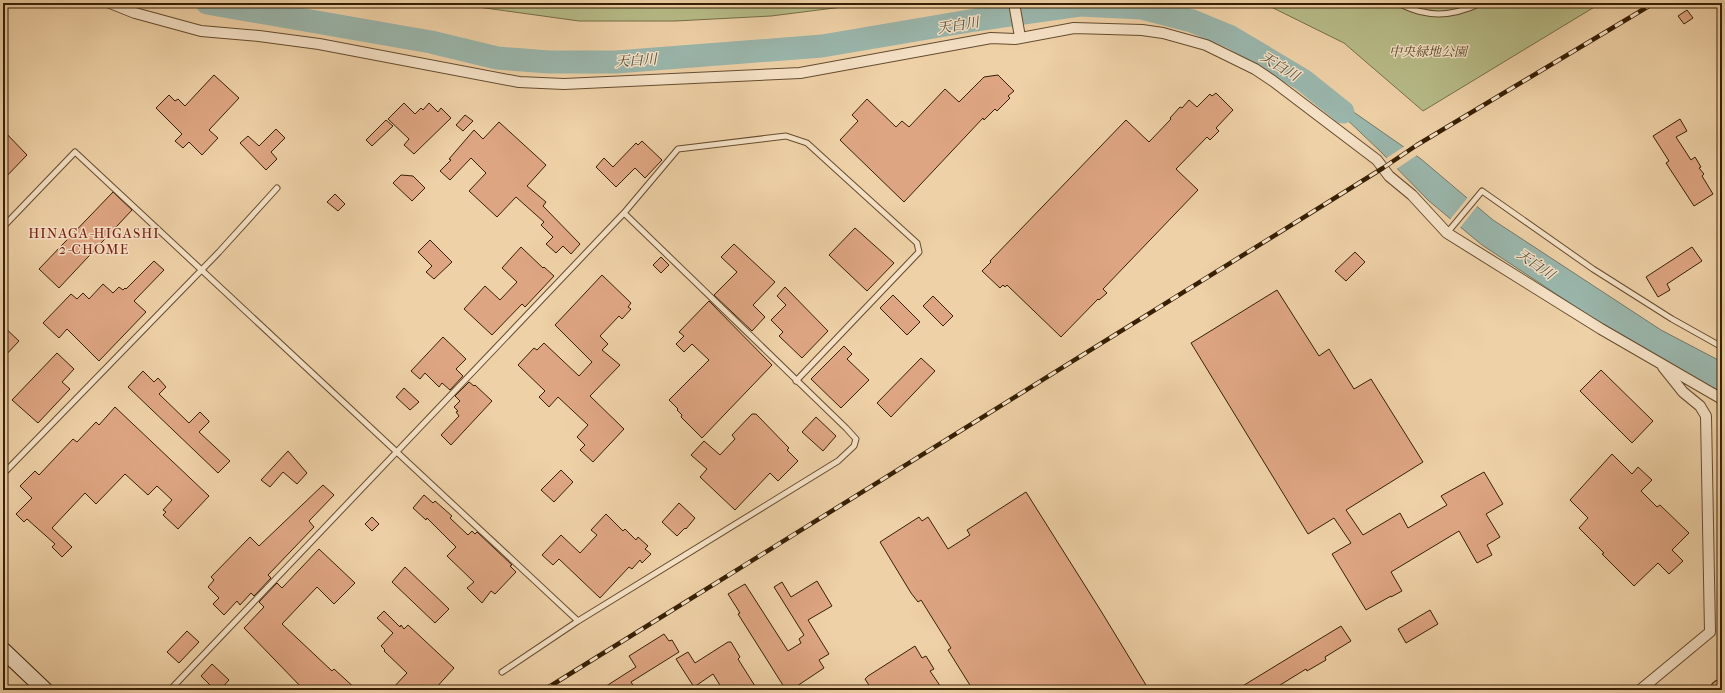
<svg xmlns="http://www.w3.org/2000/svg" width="1725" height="693" font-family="'IM FELL French Canon','Noto Serif JP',serif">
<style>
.green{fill:#b7bc88;stroke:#776e46}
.water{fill:#9ab6ac;stroke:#727a69}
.pier{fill:#efd1a7}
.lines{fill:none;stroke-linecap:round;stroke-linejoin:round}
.river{stroke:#9ab6ac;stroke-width:23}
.building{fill:#dea582;stroke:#372005}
.lane-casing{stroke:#654c2e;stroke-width:7}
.street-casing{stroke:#654c2e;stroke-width:12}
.secondary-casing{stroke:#372005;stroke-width:17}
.highway-casing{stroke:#372005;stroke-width:21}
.lane{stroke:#f5e1c6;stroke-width:5}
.street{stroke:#f5e1c6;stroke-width:10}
.secondary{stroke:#f5e1c6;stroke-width:15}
.highway{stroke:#e8b874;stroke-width:19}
.rail-casing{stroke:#372005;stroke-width:4.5}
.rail{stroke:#f5e1c6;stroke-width:3;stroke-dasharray:9;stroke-linecap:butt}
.labels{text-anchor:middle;stroke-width:3;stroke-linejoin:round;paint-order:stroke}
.park-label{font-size:13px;font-style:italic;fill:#574726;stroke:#f5e1c6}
.water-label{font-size:14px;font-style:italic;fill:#554d37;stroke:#f5e1c6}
.neighbourhood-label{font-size:14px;letter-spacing:1px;fill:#7a1f14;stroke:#f5e1c6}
</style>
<rect width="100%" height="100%" fill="#efd1a7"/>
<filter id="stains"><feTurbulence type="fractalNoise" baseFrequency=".005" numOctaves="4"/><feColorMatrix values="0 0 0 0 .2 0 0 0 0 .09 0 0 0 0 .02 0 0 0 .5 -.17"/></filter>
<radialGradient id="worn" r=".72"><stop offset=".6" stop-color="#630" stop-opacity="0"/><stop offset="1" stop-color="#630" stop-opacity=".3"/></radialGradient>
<!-- green -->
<path class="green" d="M449,3H874L771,16L675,21H579Z
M1263,3H1601L1423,111L1344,43Z"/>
<!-- water -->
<path class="water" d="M1299,74L1421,159L1493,220L1661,330L1722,362V393L1588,315L1482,245L1429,201L1380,151Z"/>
<!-- pier -->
<path class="pier" d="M1405,146L1417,155L1395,170L1385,159Z
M1468,197L1478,205L1459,229L1449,221Z"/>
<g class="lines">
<!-- river -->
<path class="river" d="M207,3L431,42L497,58L549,62H616L822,46L975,20L1080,5L1142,8L1192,21L1231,37L1303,80L1343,112"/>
</g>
<!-- building -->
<path class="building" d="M1687,10L1693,18L1684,24L1678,16Z
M214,75L239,98L209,130L218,138L202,155L189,142L183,148L175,141L182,134L156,108L169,95L175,101L178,99L185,106Z
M998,75L1014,91L1008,96L1010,98L997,111L995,109L984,120L983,118L904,202L840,140L858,121L852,115L867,99L896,127L902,121L909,127L945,89L959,102L984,77Z
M1216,93L1233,110L1216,128L1219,131L1210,140L1207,137L1176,169L1198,190L1103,289L1107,293L1099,300L1098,299L1061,337L1007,285L1005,287L1003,285L1000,288L982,271L991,262L990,261L1126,120L1149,142L1171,119L1170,118L1180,107L1182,108L1189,100L1197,107L1210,94L1212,96Z
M404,103L415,114L421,108L423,110L429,103L438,112L441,108L451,118L414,154L404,145L409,139L388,119Z
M465,115L473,121L463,131L456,125Z
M1680,119L1687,131L1676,137L1691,160L1695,157L1701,167L1699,168L1704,174L1702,176L1713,194L1694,206L1666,163L1669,161L1653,136Z
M386,120L393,126L372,146L366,140Z
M499,122L546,165L527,186L546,202L543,206L580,244L571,254L563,246L556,253L546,244L553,237L541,225L544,222L516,197L497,217L469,191L486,173L471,158L450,180L440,171L451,160L449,159L474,130L483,139Z
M276,129L285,138L271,152L277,159L266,170L240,143L248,136L259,146Z
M3,130L27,155L3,180Z
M642,141L662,160L645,178L635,168L616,187L596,167L604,158L613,167L636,143L638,145Z
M401,175L413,176L425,188L412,201L393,183Z
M113,192L132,210L59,288L39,269Z
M335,194L345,204L338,211L327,202Z
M855,228L894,263L867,291L829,255Z
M430,240L452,262L434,279L426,272L432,266L418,252Z
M734,244L775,282L753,305L765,317L752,331L714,295L737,272L721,257Z
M521,247L543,268L544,267L554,276L525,307L522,304L492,335L464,309L485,286L500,300L517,282L502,268Z
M1692,247L1702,261L1667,284L1670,290L1658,297L1646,277Z
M1355,252L1365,262L1346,281L1335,271Z
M661,257L669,265L661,273L653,265Z
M154,261L164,270L134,301L146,312L99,361L67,329L59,338L43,323L71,294L77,299L83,293L89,299L103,284L113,293L119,287L123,290L125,288L126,289Z
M602,275L631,303L628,307L631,309L622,319L619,316L600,336L608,344L602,350L620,365L590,396L624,429L593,462L580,450L585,445L577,437L588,425L558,397L549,407L539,397L545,391L518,365L534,348L537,350L544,343L579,376L592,362L555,325Z
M785,287L828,331L802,358L779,336L783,332L771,320L786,305L777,296Z
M1277,290L1319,356L1329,349L1354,389L1371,379L1423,462L1346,510L1363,535L1400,513L1408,528L1447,505L1441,496L1484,472L1503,504L1486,514L1500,537L1487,545L1492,555L1477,563L1459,531L1391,572L1402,591L1391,597V596L1366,610L1332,554L1351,543L1334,518L1308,534L1191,343Z
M893,295L920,322L907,335L880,308Z
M933,296L953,316L943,326L923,306Z
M709,301L772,365L702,438L681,417L682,415L677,410L678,409L669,400L709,360L692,344L684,352L676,344L684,336L679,332Z
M3,326L19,341L3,358Z
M443,337L466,359L456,369L463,376L450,390L442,383L439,387L425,373L420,379L411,371Z
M844,346L852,354L847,359L869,380L841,408L811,379Z
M57,353L74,369L62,382L70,389L38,423L12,400Z
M921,358L935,371L891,417L877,403Z
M1601,370L1653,421L1632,443L1580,391Z
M143,371L154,382L158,378L166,387L159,394L189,423L200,412L209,421V422L199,432L230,461L218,473L128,387Z
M469,382L474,386L475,385L492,401L451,445L441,435L459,416L456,412L458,411L454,407L460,401L455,396Z
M404,388L419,402L410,410L396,397Z
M115,407L209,496L178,529L163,515L166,512L163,510L172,500L157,486L148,495L125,474L96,504L85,493L52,528L72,547L62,557L52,547L55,544L27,519L24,522L16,514L32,498L20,486L35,471L39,475L73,439L77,442L96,422L99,425Z
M752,414H756L789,448L787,450L798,461L778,481L770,473L735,510L700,477L707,469L691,455L704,441L720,455L735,439L732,435Z
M816,417L836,436L823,451L802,432Z
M288,451L307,473L297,484L283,472L270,487L261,480Z
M1612,454L1632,474L1638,467L1652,480L1641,491L1657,507L1660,505L1689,533L1672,550L1683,561L1669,574L1658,563L1634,586L1602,554L1604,553L1579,528L1588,518L1570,500Z
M561,470L573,482L554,502L541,490Z
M323,485L334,495L309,521L314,527L268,575L271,578L254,596L251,593L240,605L237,601L224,615L213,604L219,598L208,587L214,580L211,577L250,537L259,546Z
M1026,492L1101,611L1149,690H973L948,650L951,648L921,600L918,602L911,593L880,542L919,517L922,521L928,517L948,549L970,535L967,530Z
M424,495L433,503L435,501L452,516L450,518L468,535L472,531L475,534L477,532L512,565L510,566L516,572L495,594L491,591L482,603L467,588L474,582L447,556L456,547L427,518L426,520L413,508Z
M679,503L695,518L686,529L685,528L677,536L662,522Z
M606,514L623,531L625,529L636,540L638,537L648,546L645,549L651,554L642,563L640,560L632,569L629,567L600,598L559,559L553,565L542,555L561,535L580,553L597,535L591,530Z
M372,517L379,524L372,531L365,524Z
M319,549L355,583L334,604L317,587L282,624L332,671L334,669L357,690H304L244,628L264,607L259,602L277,583L282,588Z
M405,567L449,609L435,623L392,582Z
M817,581L832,606L808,620L829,654L819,660L824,668L791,690H786L738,614L740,613L728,594L745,584L788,651L801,643L799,639L804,635L774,587L782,582L791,597Z
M1430,610L1438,624L1406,643L1398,629Z
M384,611L400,627L401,625L404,629L408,625L454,668L434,690H391L407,673L384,651L385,650L381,646L393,633L377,618Z
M1341,626L1351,641L1325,657L1326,660L1307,671L1306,669L1272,690H1236Z
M187,631L199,642L179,663L167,652Z
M664,634L669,641L672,640L679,652L631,682L636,690H600L636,667L629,656Z
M728,642H731L740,657L738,659L755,686L748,690H723L713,674L694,687L676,659L688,652L695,663Z
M915,646L922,658L926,656L934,669L930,671L943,690H872L865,679L868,676Z
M212,664L229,680L220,690H215L201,676Z"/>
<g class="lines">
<!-- lane casing -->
<g class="lane-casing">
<path id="lane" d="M1397,3C1406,6 1414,11 1423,12C1442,17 1464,11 1481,3
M3,227L75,152L578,621
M1447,233L1482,191L1593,269L1672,319L1722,347
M3,474L219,252L277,188
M502,672L578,621L838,461L854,446L856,439L846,428L624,213
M170,690L624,213L678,149L786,136L807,143L917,243L919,252L796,381"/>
</g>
<!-- street casing -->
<g class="street-casing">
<path id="street" d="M110,3L135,13L201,31L259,36L319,44L519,82L564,84L800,73L991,38L1015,39L1074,28L1142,30L1163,33L1206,45L1255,69L1273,81L1377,160L1389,176L1412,195L1447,233L1601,329L1722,399
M1014,3L1020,37
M1640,690L1710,632L1706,416L1700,406L1683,392L1663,367"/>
</g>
<!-- secondary casing -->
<g class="secondary-casing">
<path id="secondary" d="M3,650L45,690"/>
</g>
<!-- highway casing -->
<g class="highway-casing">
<path id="highway" d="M1720,690L1722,689"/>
</g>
<!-- lane -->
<use href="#lane" class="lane"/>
<!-- street -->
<use href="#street" class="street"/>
<!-- secondary -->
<use href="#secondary" class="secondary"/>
<!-- highway -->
<use href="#highway" class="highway"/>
<!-- rail casing -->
<g class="rail-casing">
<path id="rail" d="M544,690L1383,168L1417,145L1654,3"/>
</g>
<!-- rail -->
<use href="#rail" class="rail"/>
</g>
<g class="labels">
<!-- park labels -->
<g class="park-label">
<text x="1428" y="56">中央緑地公園</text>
</g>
<!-- water labels -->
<g class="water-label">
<text transform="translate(958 25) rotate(-9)" y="5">天白川</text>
<text transform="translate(636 60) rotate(-4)" y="5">天白川</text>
<text transform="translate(1280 66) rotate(31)" y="5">天白川</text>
<text transform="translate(1536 264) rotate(35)" y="5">天白川</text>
</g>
<!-- neighbourhood labels -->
<g class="neighbourhood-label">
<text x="94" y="238">HINAGA-HIGASHI<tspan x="94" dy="16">2-CHOME</tspan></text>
</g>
</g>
<!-- margin -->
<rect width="1725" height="693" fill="none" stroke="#efd1a7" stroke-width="16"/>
<rect x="4" y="4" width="1717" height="685" fill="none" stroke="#372005" stroke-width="2"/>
<rect x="8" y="8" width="1709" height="677" fill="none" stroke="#372005"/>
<rect width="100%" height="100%" filter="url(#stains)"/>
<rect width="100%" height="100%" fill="url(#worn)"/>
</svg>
